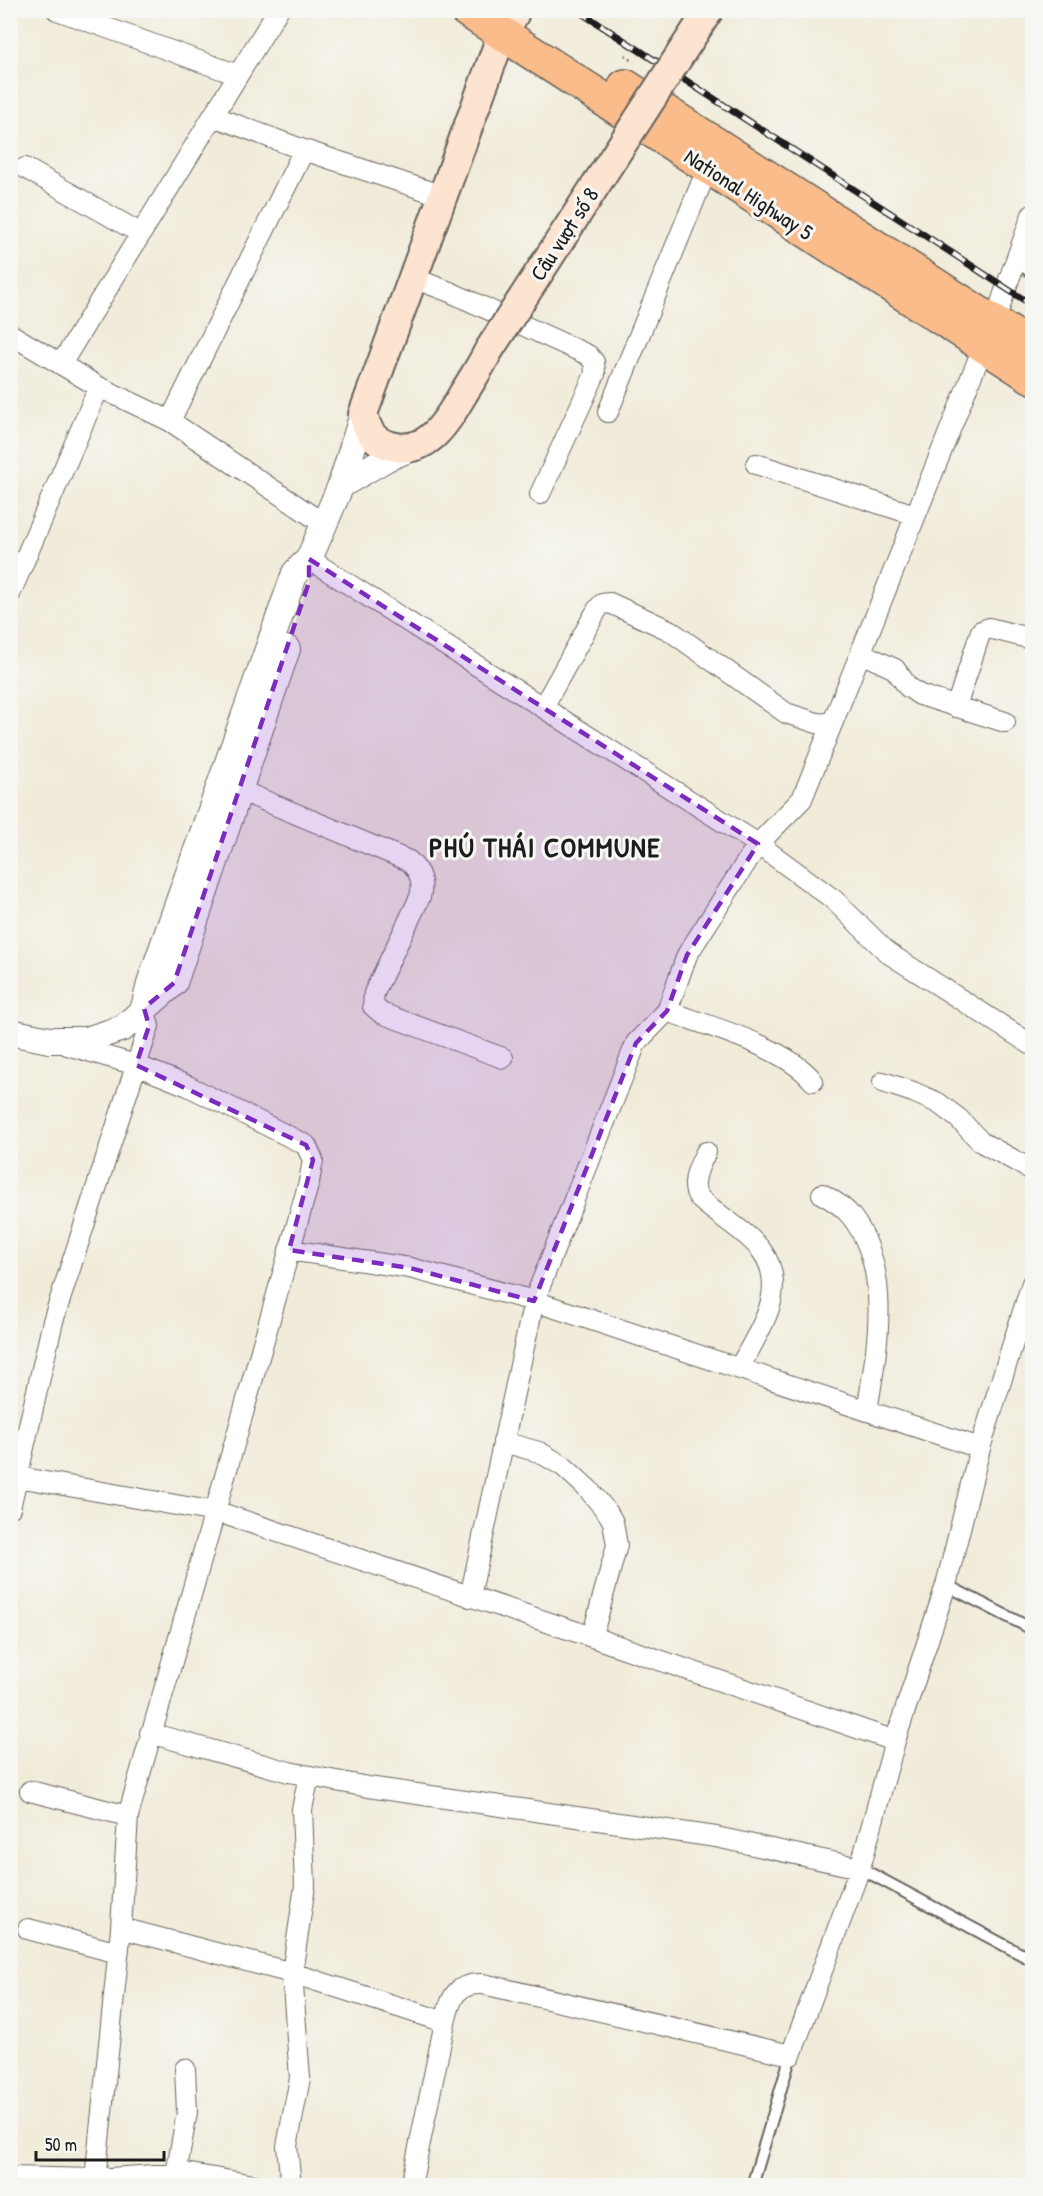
<svg xmlns="http://www.w3.org/2000/svg" width="1043" height="2196" font-family="'Patrick Hand',sans-serif">
<style>
.lines{fill:none;stroke-linecap:round;stroke-linejoin:round}
.service-casing{stroke:#67645e;stroke-width:14}
.minor-casing{stroke:#67645e;stroke-width:22}
.tertiary-casing{stroke:#67645e;stroke-width:28}
.secondary-casing{stroke:#67645e;stroke-width:32}
.trunk-casing{stroke:#67645e;stroke-width:36}
.path{stroke:#67645e;stroke-width:3;stroke-dasharray:1.5 4.5;stroke-linecap:butt}
.service{stroke:#fff;stroke-width:10}
.minor{stroke:#fff;stroke-width:20}
.tertiary{stroke:#fff;stroke-width:26}
.secondary{stroke:#fde4d1;stroke-width:28}
.trunk{stroke:#fabc8b;stroke-width:33}
.rail-casing{stroke:#1c1c1c;stroke-width:7}
.rail{stroke:#f6f6f2;stroke-width:4.5;stroke-dasharray:14;stroke-linecap:butt}
.secondary-bridge-casing{stroke:#67645e;stroke-width:32;stroke-linecap:butt}
.secondary-bridge{stroke:#fde4d1;stroke-width:28}
.marked{fill:#7b2cbf;fill-opacity:0.2;stroke:#7b2cbf;stroke-width:4.5;stroke-dasharray:12 8;stroke-linejoin:round}
.labels{text-anchor:middle;stroke-width:6;stroke-linejoin:round;paint-order:stroke}
.street-label{font-size:22px;fill:#1c1c1c;stroke:#f6f6f2}
.district-label{font-size:28px;font-weight:bold;letter-spacing:1.5px;fill:#1c1c1c;stroke:#f6f6f2}
</style>
<rect width="100%" height="100%" fill="#f6f6f2"/>
<filter id="ink" filterUnits="userSpaceOnUse"><feTurbulence type="fractalNoise" baseFrequency=".0167" numOctaves="2"/><feDisplacementMap in="SourceGraphic" scale="12" xChannelSelector="R" yChannelSelector="G"/><feConvolveMatrix kernelMatrix="1 2 1 2 8 2 1 2 1" color-interpolation-filters="sRGB"/></filter>
<filter id="wash" filterUnits="userSpaceOnUse"><feTurbulence type="fractalNoise" baseFrequency=".008" numOctaves="4" result="noise"/><feDisplacementMap in="SourceGraphic" scale="24" xChannelSelector="R" yChannelSelector="G"/><feGaussianBlur stdDeviation="1.35" result="paint"/><feColorMatrix in="noise" values="0 0 0 0 0 0 0 0 0 0 0 0 0 0 0 0 0 1.4 0 .05"/><feComposite in="paint" operator="in"/></filter>
<g filter="url(#wash)">
<rect width="100%" height="100%" fill="#f1ebd9"/>
</g>
<g filter="url(#ink)">
<g class="lines">
<!-- service casing -->
<g class="service-casing">
<path id="service" d="M1017,262L1032,273
M946,1585L1032,1629
M860,1868L1032,1960
M752,2186L791,2055"/>
</g>
<!-- minor casing -->
<g class="minor-casing">
<path id="minor" d="M57,10L238,75
M213,116L304,150L443,196
M25,168L140,233
M413,278L450,292L588,355L594,362L595,374L540,494
M995,323C1005,286 1020,251 1032,215
M10,334L99,387L170,421L324,524
M61,364L278,10
M608,412L708,167
M170,421L304,150
M756,464L915,515
M309,559L758,844L833,899L888,953L1032,1045
M10,594L99,387
M861,653L895,669L908,687L920,695L1005,722
M543,707L597,610L602,604L610,603L669,630L786,713L817,723L832,724
M956,707L981,631L989,628L1032,639
M239,790L409,861C420,872 424,882 420,897L374,993L373,1006L381,1013L503,1058
M667,1011C708,1026 786,1047 813,1081
M67,1045L136,1065L188,1086L306,1145L313,1160L309,1182L128,1816L121,1928L95,2179
M883,1082L913,1092L938,1103L958,1118L981,1142L1032,1170
M706,1152C700,1164 692,1179 696,1192C699,1200 708,1206 715,1211C745,1235 779,1251 772,1296C769,1318 750,1347 740,1367
M822,1194C833,1200 843,1206 851,1216C893,1270 877,1349 867,1411
M289,1250L410,1268L534,1301L980,1448
M503,1442L539,1452L563,1466L588,1489L608,1513L613,1522L617,1545L592,1637
M18,1477L221,1513L592,1637L895,1741
M10,1508L53,1321L149,1026L144,1008
M470,1597L534,1301L636,1043L667,1011L687,955L758,844L802,799L984,345
M150,1733L289,1772L368,1787L716,1837L860,1868L895,1741L946,1585L980,1448L1032,1283
M30,1791L128,1816
M121,1928L292,1973L445,2022C451,1998 455,1983 483,1984L791,2055L860,1868
M28,1929L118,1953
M176,2174L187,2112L185,2069
M10,2177L95,2179L185,2173L260,2186
M291,2186L287,2146L300,2078L292,1973L305,1886L302,1809L309,1776
M411,2186L445,2022"/>
</g>
<!-- tertiary casing -->
<g class="tertiary-casing">
<path id="tertiary" d="M341,485L387,458L411,448
M144,1008L151,980L295,573L309,559L341,485L363,414
M10,1032L49,1040H86L123,1028L174,983L287,649"/>
</g>
<!-- secondary casing -->
<g class="secondary-casing">
<path id="secondary" d="M489,350C481,365 472,380 463,394C447,421 428,456 391,446C372,441 368,431 363,414L502,34L514,15"/>
</g>
<!-- trunk casing -->
<g class="trunk-casing">
<path id="trunk" d="M466,10L1032,377
M625,86L1032,347"/>
</g>
<!-- path -->
<path class="path" d="M625,55L634,63"/>
<!-- service -->
<use href="#service" class="service"/>
<!-- minor -->
<use href="#minor" class="minor"/>
<!-- tertiary -->
<use href="#tertiary" class="tertiary"/>
<!-- secondary -->
<use href="#secondary" class="secondary"/>
<!-- trunk -->
<use href="#trunk" class="trunk"/>
<!-- rail casing -->
<g class="rail-casing">
<path id="rail" d="M577,10L1032,305"/>
</g>
<!-- rail -->
<use href="#rail" class="rail"/>
<!-- secondary-bridge casing -->
<g class="secondary-bridge-casing">
<path id="secondary-bridge" d="M489,350L709,10"/>
</g>
<!-- secondary-bridge -->
<use href="#secondary-bridge" class="secondary-bridge"/>
</g>
</g>
<!-- marked area -->
<path class="marked" d="M309,559L758,844L687,955L667,1011L636,1043L534,1301L410,1268L289,1250L313,1160L306,1145L136,1065L149,1026L144,1008L174,983L309,582Z"/>
<g class="labels">
<!-- street labels -->
<g class="street-label">
<text transform="translate(749 194) rotate(33)" y="8">National Highway 5</text>
<text transform="translate(564 234) rotate(-57)" y="8">Cầu vượt số 8</text>
</g>
<!-- district labels -->
<g class="district-label">
<text x="545" y="857">PHÚ THÁI COMMUNE</text>
</g>
</g>
<!-- margin -->
<rect width="1043" height="2196" fill="none" stroke="#f6f6f2" stroke-width="36"/>
<!-- scale -->
<path d="M36 2151v9h128v-9" fill="none" stroke="#1c1c1c" stroke-width="3"/>
<text x="45" y="2151" font-size="18" fill="#1c1c1c" stroke="#f6f6f2" stroke-width="4.5" paint-order="stroke">50 m</text>
</svg>
